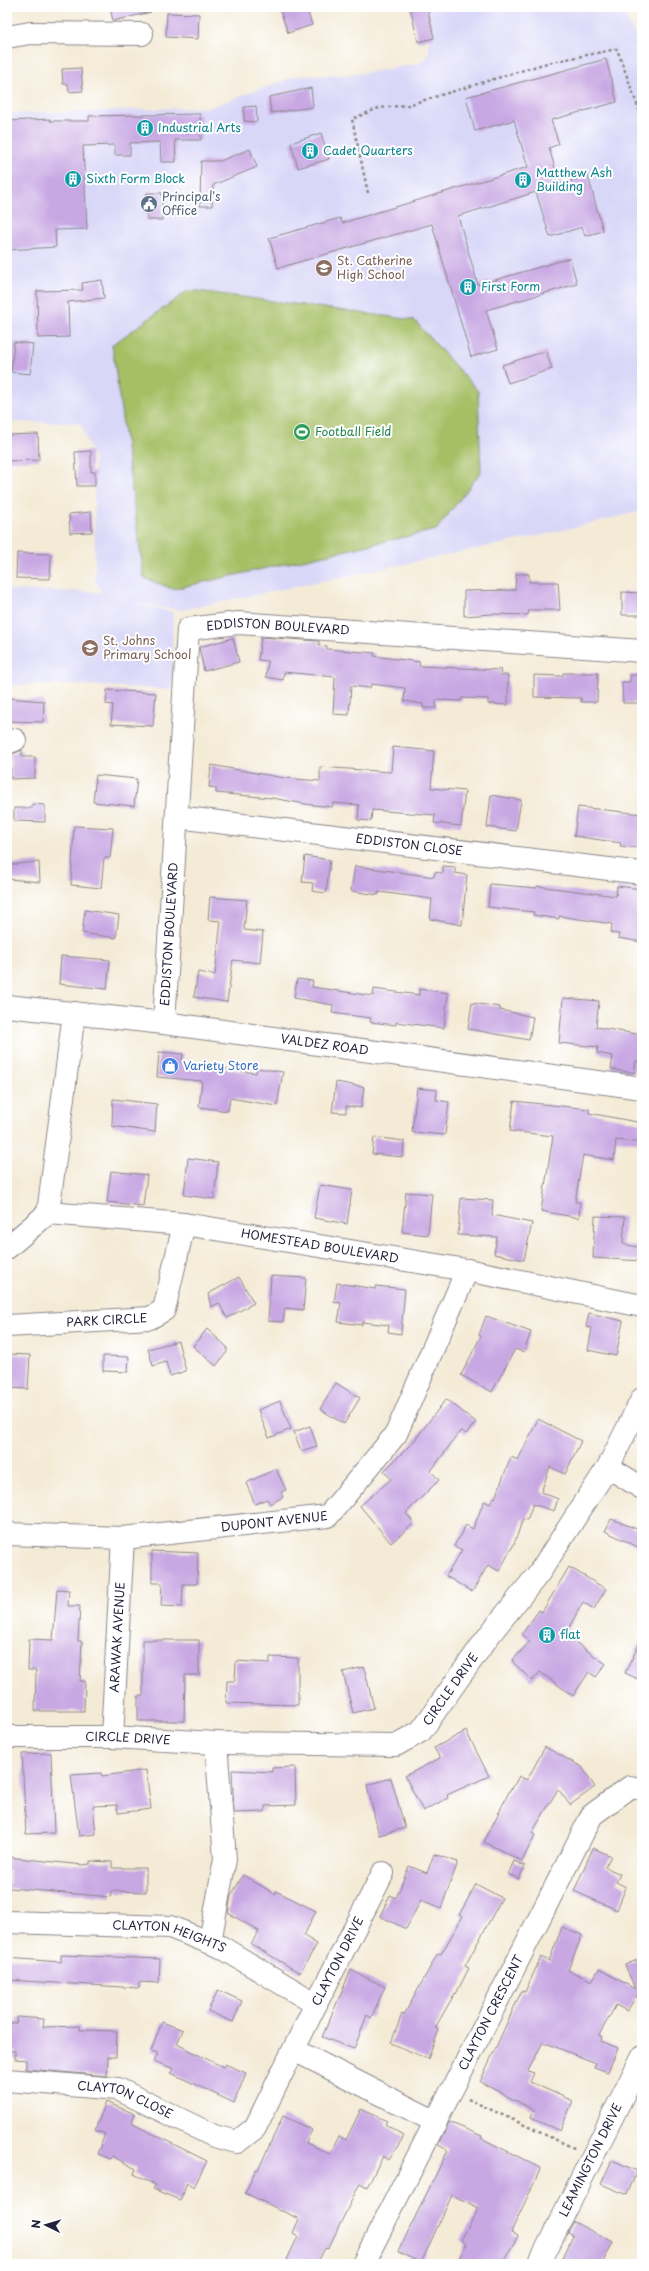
<svg xmlns="http://www.w3.org/2000/svg" width="649" height="2271" font-family="'Playpen Sans',sans-serif">
<style>
.built{fill:#d9d7f8}
.green{fill:#a6bf65;stroke:#647050}
.building{fill:#c8a7e3}
.lines{fill:none;stroke-linecap:round;stroke-linejoin:round}
.minor-casing{stroke:#8b8689;stroke-width:24}
.path{stroke:#8b8689;stroke-width:2.5;stroke-dasharray:3 3;stroke-linecap:butt}
.minor{stroke:#fff;stroke-width:22}
.labels{text-anchor:middle;stroke-width:4;stroke-linejoin:round;paint-order:stroke}
.culture-label{font-size:12px;fill:#0d838f;stroke:#fff;text-anchor:start}
.service-label{font-size:12px;fill:#4e5e75;stroke:#fff;text-anchor:start}
.education-label{font-size:12px;fill:#785e54;stroke:#fff;text-anchor:start}
.leisure-label{font-size:12px;fill:#27864d;stroke:#fff;text-anchor:start}
.street-label{font-size:12px;fill:#22223b;stroke:#fff}
.shop-label{font-size:12px;fill:#366cbe;stroke:#fff;text-anchor:start}
</style>
<rect width="100%" height="100%" fill="#fff"/>
<filter id="ink" filterUnits="userSpaceOnUse"><feTurbulence type="fractalNoise" baseFrequency=".025" numOctaves="2"/><feDisplacementMap in="SourceGraphic" scale="8" xChannelSelector="R" yChannelSelector="G"/><feConvolveMatrix kernelMatrix="1 2 1 2 8 2 1 2 1" color-interpolation-filters="sRGB"/></filter>
<filter id="wash" filterUnits="userSpaceOnUse"><feTurbulence type="fractalNoise" baseFrequency=".012" numOctaves="4" result="noise"/><feDisplacementMap in="SourceGraphic" scale="16" xChannelSelector="R" yChannelSelector="G"/><feGaussianBlur stdDeviation="0.9" result="paint"/><feColorMatrix in="noise" values="0 0 0 0 0 0 0 0 0 0 0 0 0 0 0 0 0 1.4 0 .05"/><feComposite in="paint" operator="in"/></filter>
<g filter="url(#wash)">
<rect width="100%" height="100%" fill="#f4ebd7"/>
<!-- built -->
<path class="built" d="M424,7H621L642,49V511L534,537L182,610L132,603L173,612L172,690L88,685H7V590L101,592L95,580L94,459L80,423L7,422V114L211,107L296,76L350,75L419,64L428,56L430,40L426,32Z"/>
<!-- green -->
<path class="green" d="M189,290L414,320L478,391L481,472L436,530L173,589L144,578L112,345Z"/>
<g id="blocks">
<!-- building -->
<path class="building" d="M110,7H150L151,12L113,21Z
M279,7H306L312,25L288,33Z
M410,7H427L434,38L418,42Z
M167,13L199,14L198,39L166,37Z
M606,59L617,102L551,120L559,144L549,148L560,184L588,176L603,231L585,236L582,227L550,237L536,192L458,216L478,285L570,258L577,284L486,310L498,349L471,357L432,224L278,268L269,238L340,218L342,223L528,167L514,120L475,131L466,97Z
M81,68L83,91L69,92L68,84H63L62,69Z
M311,88L313,107L271,113L269,97Z
M256,106L257,122L244,121V107Z
M200,114L201,140H175L176,162H161L160,142L130,143V155H115V145L83,146L87,229L55,230L56,247L7,250V121L50,119V121H89V116Z
M321,133L329,159L298,168L291,143Z
M250,149L257,167L213,185L212,206H200L201,161H220Z
M147,193H162V220H147Z
M102,280L104,298L68,302L69,337L38,338L37,291L83,290L82,283Z
M14,342L33,344L30,374L11,372Z
M546,351L552,369L508,383L502,365Z
M38,434L39,460L7,461V435Z
M91,451V472H95V486H77L75,452Z
M91,512L92,532L70,533L69,514Z
M17,553L51,554L50,579L16,578Z
M516,574H529V582H558L560,610H529L528,615L493,614L464,616V591L515,590Z
M622,592L642,593V615H622Z
M261,637L319,641V645L327,646V649L375,653L374,656L420,662L419,666L501,670L500,675H508V705L488,704V699L462,698L461,701L436,700V708H423V704L404,701L405,688L371,684L370,688L351,686L349,715L333,714L335,677L284,672L283,680L266,677L268,661L258,660Z
M233,638L239,662L204,671L199,647Z
M563,673H598L597,702H581V698L534,697V675L563,676Z
M630,675H642V703H623L622,682H630Z
M107,690L156,693L153,726L111,724L113,705L106,704Z
M7,698L44,701L43,722L7,721Z
M393,747L434,751L431,788L465,791L461,826L434,823L435,815L372,810L371,821L358,820L359,805L333,803L332,807L305,804L272,798L216,793V788L209,787L211,765L284,778L320,781V767L391,772Z
M22,750V757H35V778L11,779L10,755Z
M96,775L137,779L134,806L93,802Z
M491,795L521,800L516,831L487,827Z
M32,804L45,805V822L14,821V808H32Z
M578,807L642,814V848L620,846L621,843L574,836Z
M74,826L113,828L110,858H104L101,888L71,885Z
M305,856L330,860L326,893L312,891L313,883L302,882Z
M39,862L40,882L9,879L7,865Z
M355,866L434,877L435,872L443,873V866L455,867V873L467,875L462,925L430,919L432,899L379,892L378,895L351,891Z
M490,884L537,888V886L616,896L617,886L642,889V942L618,938L619,934L611,933L612,924L559,916V919L533,915L534,912L488,907Z
M210,897L247,900L244,930L263,932L260,963L233,960L227,1002L194,997L198,972L215,975L221,921L208,920Z
M85,910L119,915L116,938L82,933Z
M61,956L110,960L107,989L59,984Z
M297,979L313,981L312,987L373,996L374,989L419,995V989L448,993L444,1028L396,1022V1025L370,1022L371,1018L332,1013L333,1005L294,998Z
M563,998L599,1001L596,1027L642,1035V1062L636,1061L634,1073L611,1069L613,1056L597,1053L598,1047L559,1043Z
M472,1003L500,1007V1010L533,1017L529,1040L468,1029Z
M159,1052L183,1054L182,1063L256,1073L257,1068L283,1072L277,1106L230,1098L228,1111L199,1107L202,1081L157,1077Z
M336,1082L364,1087L361,1108L346,1106V1113L332,1112Z
M417,1088L437,1090L436,1100L449,1102L445,1135L412,1132Z
M113,1099L157,1104L155,1132L112,1126Z
M514,1101L589,1109V1113L642,1123V1143L616,1140L614,1160L583,1155L575,1202H580L579,1218L541,1211L553,1136L510,1131Z
M374,1137L404,1141L403,1157L372,1154Z
M188,1158L218,1162L214,1199L184,1195Z
M111,1171L147,1175L143,1206L107,1202Z
M320,1185L352,1190L347,1224L314,1218Z
M406,1192L432,1194L428,1235L402,1232Z
M461,1198L493,1200L492,1215L532,1223L524,1260L494,1254L497,1237L458,1235Z
M595,1216L625,1217L623,1244L642,1248V1261L593,1258Z
M271,1276L306,1278L303,1310L285,1308L283,1322L268,1321Z
M239,1277L254,1303L227,1318L219,1303L211,1307L208,1294Z
M337,1283L376,1289V1286L405,1289L401,1334L388,1332L389,1325L362,1322V1325L338,1322L341,1303L334,1302Z
M589,1313L623,1321L616,1356L588,1350L592,1328L586,1327Z
M486,1316L531,1332L524,1352L515,1349L492,1392L461,1375L481,1336L479,1335Z
M207,1329L227,1347V1352L216,1366L193,1346Z
M178,1341L186,1371L170,1376L166,1362L153,1366L148,1349Z
M7,1354L30,1355L28,1389L7,1388Z
M103,1356L129,1357L128,1372L103,1371Z
M336,1383L360,1398L344,1424L320,1409Z
M446,1399L476,1422L466,1434L461,1430L431,1471L439,1480L406,1513L414,1523L391,1543L360,1506L391,1479L384,1471L414,1441Z
M280,1401L291,1429L269,1438L258,1410Z
M538,1419L581,1441L565,1474L550,1467L541,1492L558,1499L554,1511L533,1504L527,1520L523,1519L514,1544L499,1571L488,1565L472,1592L446,1576L462,1550L454,1546L466,1525L473,1529L484,1501L490,1504L493,1497L495,1498L511,1457L518,1460Z
M310,1426L317,1446L301,1451L294,1432Z
M276,1469L286,1490L281,1492L283,1497L270,1504L267,1499L255,1504L246,1483Z
M611,1519L642,1531V1549L605,1531Z
M152,1551L198,1553L197,1584H183L182,1607L161,1606L162,1583H152Z
M569,1567L606,1589L594,1609L583,1602L567,1631L573,1635L571,1639L606,1664L596,1677L589,1672L573,1696L540,1672L532,1681L512,1661L530,1641L522,1634L539,1610L542,1612Z
M57,1589L69,1590L68,1606H80L78,1641H82L80,1681H85L84,1711H35L36,1670H28L29,1639L53,1640Z
M642,1638V1681L625,1673Z
M143,1640H199V1675H185L184,1721H138V1696H143Z
M270,1657L298,1658V1705L226,1703L227,1681H235L236,1661L270,1663Z
M364,1667L374,1708L353,1713L343,1672Z
M466,1731L489,1776L447,1795L448,1798L423,1811L405,1776L440,1758L434,1748Z
M545,1747L582,1767L595,1787L570,1805L558,1789L532,1833L535,1835L522,1861L484,1842L511,1788L512,1789L519,1776L527,1780Z
M51,1753L54,1833L26,1834L22,1754Z
M295,1767L296,1805L265,1806V1812L234,1813L232,1770L272,1772V1768Z
M146,1770L151,1809L118,1813L117,1805L93,1806L96,1834L79,1836L71,1775L101,1773L102,1776Z
M391,1778L405,1828L379,1835L367,1785Z
M593,1848L611,1856L605,1867L620,1874L616,1882L626,1887L617,1910L574,1891Z
M434,1854L458,1862L441,1908L421,1900L406,1929L380,1916L390,1895L396,1898L409,1866L427,1873Z
M7,1857L83,1865L90,1864V1861L112,1862V1868H146V1892L111,1891V1897L9,1888L10,1871L7,1870Z
M514,1861L525,1866L519,1879L508,1874Z
M243,1875L275,1894L276,1891L316,1911L304,1936L317,1944L300,1973L251,1944L259,1931L228,1913L231,1896Z
M476,1884L502,1898L465,1966L469,1968L456,1994L455,1993L435,2028L439,2030L428,2059L391,2043L402,2014L404,2015L438,1953L441,1954L463,1916L459,1915Z
M562,1927L582,1935L568,1970L592,1981L599,1969L635,1989L625,1965L642,1958V2005L637,1995L627,2011L616,2005L599,2035L602,2037L601,2041L618,2048L608,2072L594,2067L596,2063L543,2042L528,2071L534,2073L530,2082L573,2101L560,2131L531,2118L534,2110L480,2082L522,1990L525,1992L541,1957L549,1961Z
M61,1955L160,1959L159,1983L139,1982V1988L7,1980V1958L61,1962Z
M351,1970L385,1987L371,2018L367,2015L354,2049L322,2037Z
M218,1990L242,2001L233,2022L208,2011Z
M17,2017L44,2019L43,2027L80,2026V2030L117,2031L116,2057H108L107,2076L26,2069V2060L15,2059V2051H7V2023H17Z
M162,2022L183,2030L177,2044L223,2067L225,2064L246,2073L234,2103L171,2073L174,2069L154,2061L158,2053L151,2051Z
M106,2102L135,2114L131,2123L207,2161L194,2187L187,2183L180,2200L153,2189L155,2185L134,2174L136,2169L112,2156L110,2159L97,2154L105,2134L95,2130Z
M361,2109L387,2121L385,2124L404,2136L389,2160L383,2156L367,2187L360,2183L328,2249L325,2248L317,2264H295L287,2260L298,2236L293,2233L299,2219L245,2193L256,2169L258,2170L283,2116L312,2130L306,2143L330,2154L339,2136L346,2140Z
M449,2122L482,2136L481,2138L541,2168L511,2232L518,2236L502,2264H456L466,2244L461,2240L479,2208L452,2195L421,2263L398,2252L448,2150L438,2145Z
M612,2160L637,2171L627,2195L601,2184Z
M574,2222L613,2242L602,2264H560L573,2236L568,2233Z"/>
</g>
</g>
<g filter="url(#ink)">
<use href="#blocks" fill-opacity="0" stroke="#8b8689" stroke-width="1"/>
<g class="lines">
<!-- minor casing -->
<g class="minor-casing">
<g id="minor">
<path d="M7,37L30,33L142,34"/>
<path d="M7,743L15,740"/>
<path id="s1" d="M177,817L642,873"/>
<path id="s2" d="M7,1006L164,1023L642,1088"/>
<path id="s3" d="M164,1023L188,629L238,623L642,651"/>
<path d="M48,1213L74,1013"/>
<path id="s4" d="M7,1248L48,1213L184,1224L467,1270L642,1306"/>
<path id="s5" d="M7,1326L150,1318L164,1310L184,1224"/>
<path d="M608,1467L642,1488"/>
<path id="s6" d="M7,1534L123,1538L328,1516L396,1434L467,1270"/>
<path id="s7" d="M7,1737H112L216,1743L396,1745L421,1731L490,1634L539,1573L608,1467L642,1399"/>
<path id="s8" d="M112,1737L123,1538"/>
<path id="s9" d="M7,1922L170,1927L221,1947L316,2004"/>
<path d="M210,1942L225,1859L216,1743"/>
<path d="M294,2050L436,2122"/>
<path id="s10" d="M7,2080L118,2089L214,2136L237,2142L255,2128L316,2004L383,1873"/>
<path id="s11" d="M363,2264L592,1815L630,1787L642,1789"/>
<path id="s12" d="M539,2264L642,2057"/>
</g>
</g>
<!-- path -->
<path class="path" d="M368,193L352,119L379,108L408,105L547,63L617,49L642,118
M468,2099L576,2149"/>
<!-- minor -->
<use href="#minor" class="minor"/>
</g>
</g>
<!-- icons -->
<defs>
<g id="building-disc" transform="scale(0.9)"><circle r="9.5" fill="#0f9aa8" stroke="#fff"/><path d="M-4-6H4V6H1V3H-1V6H-4ZM-2.5-4.3h1.7v1.8h-1.7ZM.8-4.3h1.7v1.8H.8ZM-2.5-1h1.7V.8h-1.7ZM.8-1h1.7V.8H.8Z" fill="#fff"/></g>
<g id="civic-disc" transform="scale(0.9)"><circle r="9.5" fill="#5c6f8a" stroke="#fff"/><path d="M-.6-6.5H3V-4.5H.6V-3L4-1V1h2V6H-6V1h2V-1L-.6-3ZM-1.2 2.5V6h2.4V2.5Z" fill="#fff"/></g>
<g id="school-disc" transform="scale(0.9)"><circle r="9.5" fill="#8d6e63" stroke="#fff"/><path d="M0-5L7-2L0 1L-7-2ZM-4 1L0 2.5L4 1V4Q0 6-4 4Z" fill="#fff"/></g>
<g id="stadium-disc" transform="scale(0.9)"><circle r="9.5" fill="#2e9e5b" stroke="#fff"/><path d="M0-5a6.5 5 0 1 0 0 10a6.5 5 0 1 0 0-10ZM-3.5-1.8h7v3.6h-7Z" fill="#fff"/></g>
<g id="shop-disc" transform="scale(0.9)"><circle r="9.5" fill="#3f7fe0" stroke="#fff"/><path d="M-5-2.5h2.3a2.7 3.5 0 0 1 5.4 0H5L5.5 6h-11ZM-1.5-2.5h3a1.5 2.3 0 0 0-3 0Z" fill="#fff"/></g>
</defs>
<g fill-rule="evenodd">
<use href="#building-disc" x="145" y="128"/>
<use href="#building-disc" x="310" y="151"/>
<use href="#building-disc" x="73" y="179"/>
<use href="#building-disc" x="523" y="180"/>
<use href="#civic-disc" x="149" y="204"/>
<use href="#school-disc" x="324" y="268"/>
<use href="#building-disc" x="468" y="287"/>
<use href="#stadium-disc" x="302" y="432"/>
<use href="#school-disc" x="90" y="648"/>
<use href="#shop-disc" x="170" y="1066"/>
<use href="#building-disc" x="547" y="1635"/>
</g>
<g class="labels">
<!-- culture labels -->
<g class="culture-label">
<text x="158" y="132">Industrial Arts</text>
<text x="323" y="155">Cadet Quarters</text>
<text x="536" y="177">Matthew Ash<tspan x="536" dy="14">Building</tspan></text>
<text x="86" y="183">Sixth Form Block</text>
<text x="481" y="291">First Form</text>
<text x="560" y="1639">flat</text>
</g>
<!-- service labels -->
<g class="service-label">
<text x="162" y="201">Principal's<tspan x="162" dy="14">Office</tspan></text>
</g>
<!-- education labels -->
<g class="education-label">
<text x="337" y="265">St. Catherine<tspan x="337" dy="14">High School</tspan></text>
<text x="103" y="645">St. Johns<tspan x="103" dy="14">Primary School</tspan></text>
</g>
<!-- leisure labels -->
<g class="leisure-label">
<text x="315" y="436">Football Field</text>
</g>
<!-- street labels -->
<g class="street-label">
<text dy="4" stroke="none"><textPath href="#s3" startOffset="485">EDDISTON BOULEVARD</textPath></text>
<text dy="4" stroke="none"><textPath href="#s1" startOffset="234">EDDISTON CLOSE</textPath></text>
<text dy="4" stroke="none"><textPath href="#s3" startOffset="89">EDDISTON BOULEVARD</textPath></text>
<text dy="4" stroke="none"><textPath href="#s2" startOffset="320">VALDEZ ROAD</textPath></text>
<text dy="4" stroke="none"><textPath href="#s4" startOffset="328">HOMESTEAD BOULEVARD</textPath></text>
<text dy="4" stroke="none"><textPath href="#s5" startOffset="100">PARK CIRCLE</textPath></text>
<text dy="4" stroke="none"><textPath href="#s6" startOffset="268">DUPONT AVENUE</textPath></text>
<text dy="4" stroke="none"><textPath href="#s8" startOffset="100">ARAWAK AVENUE</textPath></text>
<text dy="4" stroke="none"><textPath href="#s7" startOffset="469">CIRCLE DRIVE</textPath></text>
<text dy="4" stroke="none"><textPath href="#s7" startOffset="121">CIRCLE DRIVE</textPath></text>
<text dy="4" stroke="none"><textPath href="#s9" startOffset="164">CLAYTON HEIGHTS</textPath></text>
<text dy="4" stroke="none"><textPath href="#s10" startOffset="451">CLAYTON DRIVE</textPath></text>
<text dy="4" stroke="none"><textPath href="#s11" startOffset="282">CLAYTON CRESCENT</textPath></text>
<text dy="4" stroke="none"><textPath href="#s10" startOffset="121">CLAYTON CLOSE</textPath></text>
<text dy="4" stroke="none"><textPath href="#s12" startOffset="116">LEAMINGTON DRIVE</textPath></text>
</g>
<!-- shop labels -->
<g class="shop-label">
<text x="183" y="1070">Variety Store</text>
</g>
</g>
<!-- margin -->
<rect width="649" height="2271" fill="none" stroke="#fff" stroke-width="24"/>
<!-- north arrow -->
<g transform="translate(46 2225) rotate(275)" stroke="#ffffff" stroke-width="3" paint-order="stroke">
<path d="M0-3L7 15L0 10L-7 15Z" fill="#22223b"/>
<text y="-6" font-size="11" font-weight="bold" text-anchor="middle" fill="#22223b">N</text>
</g>
</svg>
